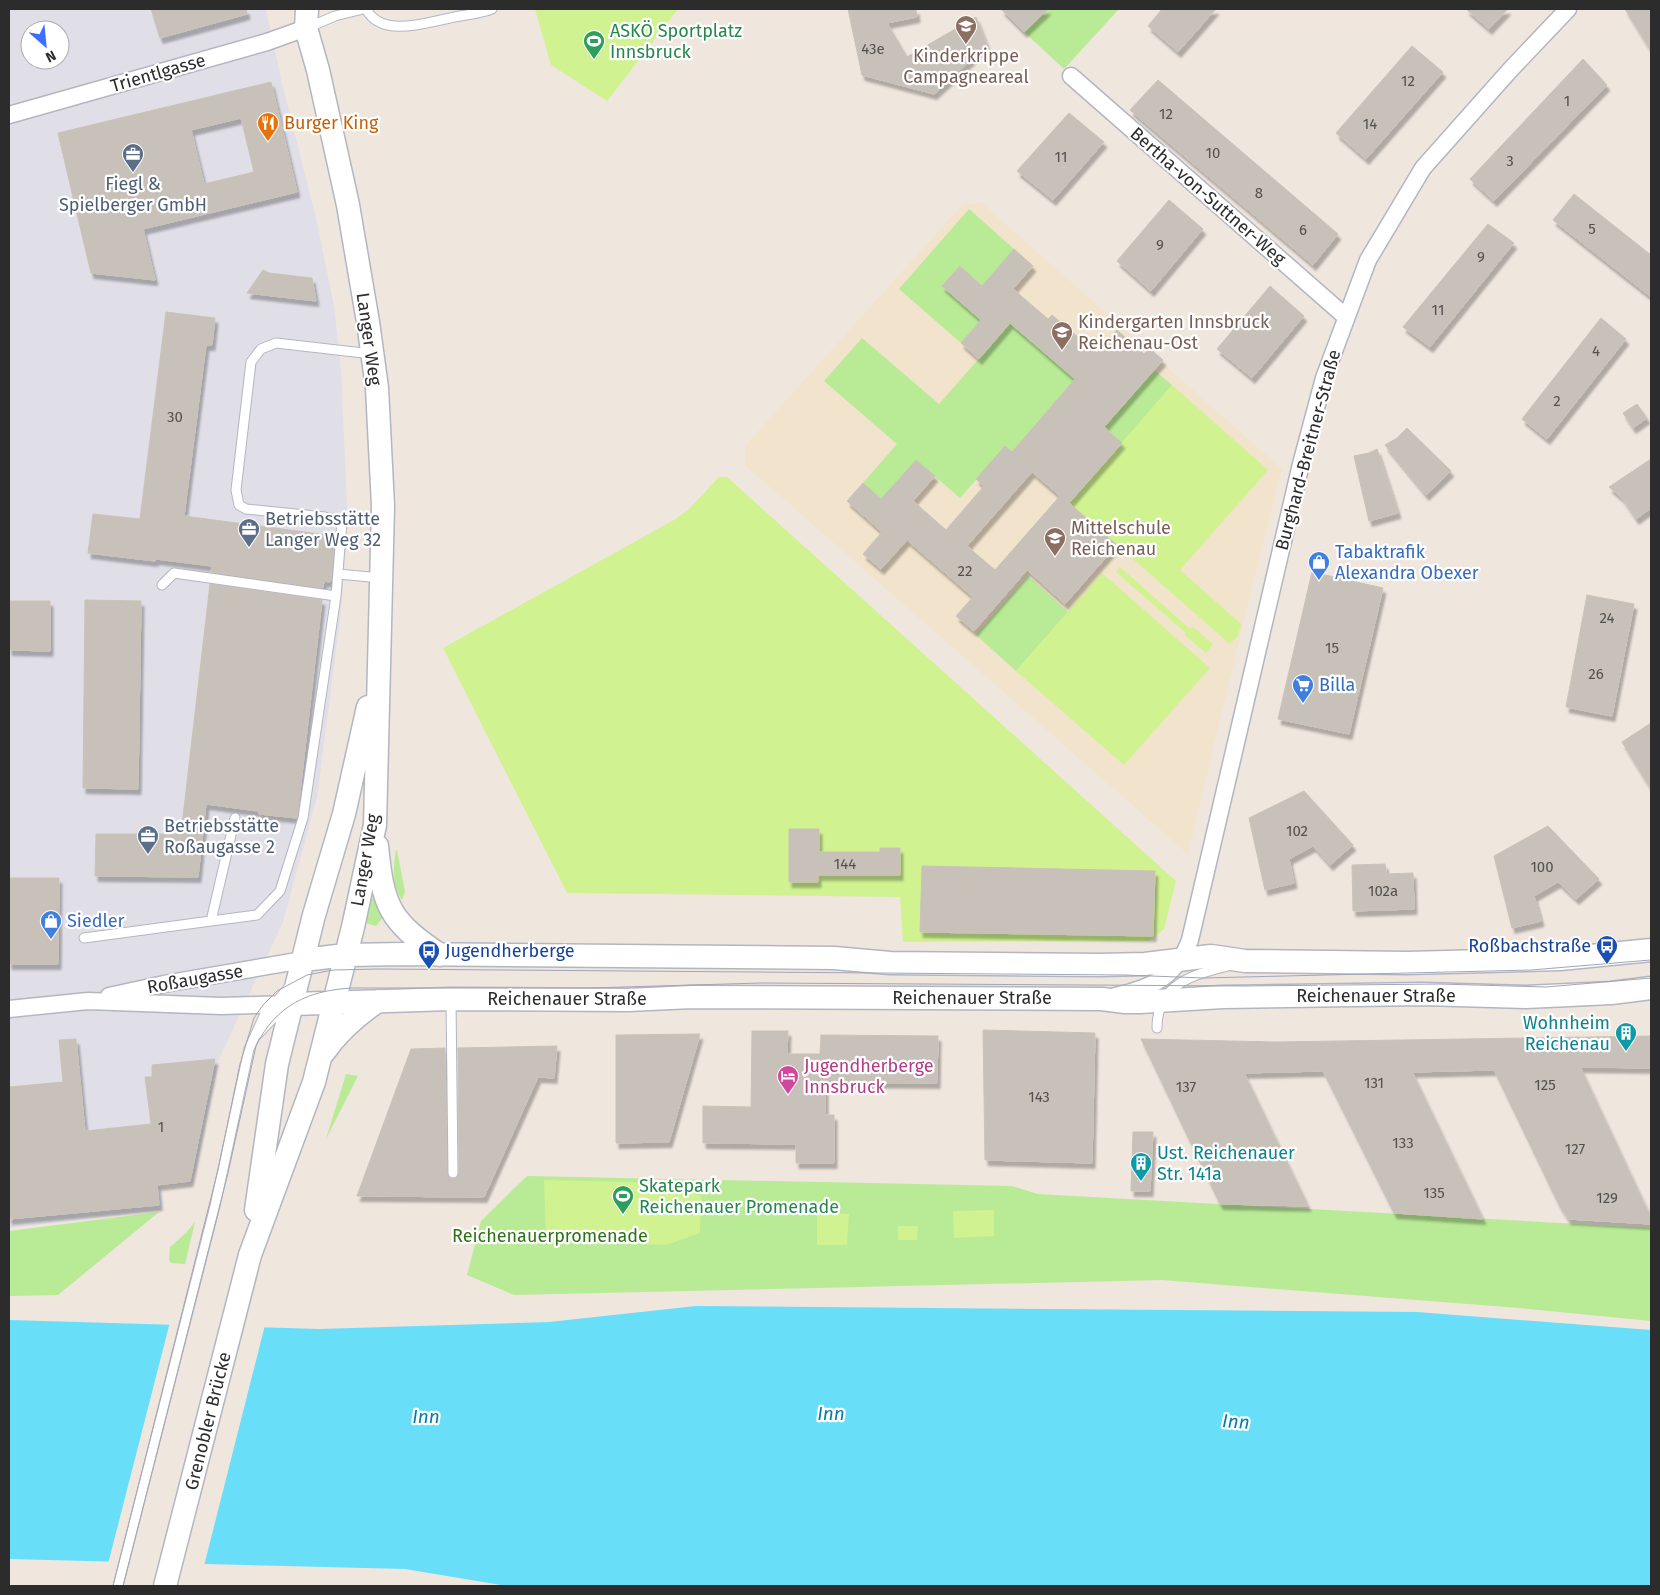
<svg xmlns="http://www.w3.org/2000/svg" width="1660" height="1595" font-family="'Fira Sans',sans-serif">
<style>
.industrial{fill:#e0dfe7;fill-rule:evenodd}
.education{fill:#f2e3cc}
.green{fill:#b9ea96}
.pitch{fill:#d0f291}
.water{fill:#69def9}
.pier{fill:#efe6de}
.building{fill:#c7c1b9;stroke:#cbc2b7;fill-rule:evenodd;filter:url(#shadow)}
.lines{fill:none;stroke-linecap:round;stroke-linejoin:round}
.lane-casing{stroke:#b2b6c1;stroke-width:11}
.street-casing{stroke:#b2b6c1;stroke-width:19}
.secondary-casing{stroke:#b2b6c1;stroke-width:25}
.lane{stroke:#fff;stroke-width:9}
.street{stroke:#fff;stroke-width:16}
.secondary{stroke:#fff;stroke-width:22}
.tram{stroke:#a0a5b8;stroke-width:1}
.labels{text-anchor:middle;stroke-width:4.5;stroke-linejoin:round;paint-order:stroke}
.number-label{font-size:15px;fill:#53514f}
.leisure-label{font-size:18px;fill:#27864d;stroke:#fff;text-anchor:start}
.education-label{font-size:18px;fill:#785e54;stroke:#fff;text-anchor:start}
.street-label{font-size:18px;fill:#2c2c2c;stroke:#fff}
.food-label{font-size:18px;fill:#c56008;stroke:#fff;text-anchor:start}
.service-label{font-size:18px;fill:#4e5e75;stroke:#fff;text-anchor:start}
.shop-label{font-size:18px;fill:#366cbe;stroke:#fff;text-anchor:start}
.transit-label{font-size:18px;fill:#164399;stroke:#fff;text-anchor:end}
.culture-label{font-size:18px;fill:#0d838f;stroke:#fff;text-anchor:end}
.hotel-label{font-size:18px;fill:#b23c85;stroke:#fff;text-anchor:start}
.park-label{font-size:18px;fill:#2f7115;stroke:#fff}
.water-label{font-size:19px;font-style:italic;fill:#027eab;stroke:#fff}
</style>
<defs>
<filter id="shadow"><feDropShadow dx="3" dy="5.5" stdDeviation="1" flood-color="#0004"/></filter>
</defs>
<rect width="100%" height="100%" fill="#efe6de"/>
<!-- industrial -->
<path class="industrial" d="M9,9H266L282,83L316,218L334,306L341,369L347,506L346,549L340,620L317,797L283,922L219,1059L193,1183L162,1186L164,1210L9,1228ZM30,30H60V60H30Z"/>
<!-- education -->
<path class="education" d="M982,203L1282,469L1238,645L1188,854L745,465V446L963,204Z"/>
<!-- green -->
<path class="green" d="M1048,9H1119L1064,69L1024,32Z
M969,209L1014,249L988,279L986,289L960,266L942,286L984,317L961,343L899,289Z
M1008,321L1075,379L1012,452L1005,447L960,498L916,460L890,489L886,503L863,483L897,444L824,381L862,338L939,404L1004,330Z
M1154,370L1172,385L1122,443L1104,427Z
M1028,576L1068,612L1016,671L976,635Z
M396,850H397L405,892L402,900C392,885 393,867 396,850Z
M374,898L383,917L376,926L366,923L371,899Z
M346,1074L358,1076L326,1139Z
M527,1176L1012,1186L1038,1194L1651,1228V1321L1519,1308L1162,1280L514,1295L467,1275L481,1221Z
M159,1212L58,1295L9,1296V1231Z
M195,1222L185,1264L171,1263L169,1260L170,1247L186,1233Z"/>
<!-- pitch -->
<path class="pitch" d="M535,9H678L607,101L551,65Z
M1172,385L1268,470L1180,570L1241,624L1238,635L1230,644L1069,503Z
M719,477H727L1176,881L1164,929L1149,941L903,942L900,897L567,893L443,648L674,520L688,510Z
M1120,567L1190,629L1193,627L1213,644L1206,653L1185,635L1186,633L1116,572Z
M1102,573L1210,668L1124,765L1016,671Z
M544,1180L676,1183L701,1197L700,1233L666,1245L546,1240Z
M994,1210V1236L954,1238L953,1211Z
M817,1213L849,1214L847,1245H817Z
M898,1226H918L917,1240H898Z"/>
<!-- water -->
<path class="water" d="M696,1306L1417,1312L1651,1330V1586H507L405,1569L9,1559V1320L319,1329L549,1322Z"/>
<!-- pier -->
<path class="pier" d="M170,1322L265,1325L204,1566L108,1564Z"/>
<!-- building -->
<path class="building" d="M151,9H246L247,14L160,38Z
M848,9H916L917,17L887,23L907,57L976,17L987,45L934,94L862,75Z
M1001,9H1048L1024,32Z
M1162,9H1216L1178,52L1148,26Z
M1466,9H1508L1489,29Z
M1625,9H1651V51Z
M1412,46L1443,72L1366,159L1336,133Z
M1583,59L1607,85L1494,201L1470,179Z
M1158,80L1338,234L1313,265L1130,110Z
M271,82L297,192L143,229L155,280L91,273L58,133ZM241,118L254,172L204,184L191,130Z
M1069,113L1104,142L1053,200L1017,171Z
M1574,194L1651,255V297L1553,220Z
M1169,200L1203,229L1151,291L1117,261Z
M1488,224L1514,243L1430,347L1403,327Z
M1014,249L1033,266L1013,289L1048,319L1052,315L1097,353L1117,330L1144,354L1149,348L1163,360L1104,427L1122,443L1069,503L1117,545L1065,604L1027,570L974,631L956,616L973,597L907,540L881,569L863,554L882,532L847,501L863,483L881,499L916,460L935,476L913,501L946,530L984,486L976,479L1005,446L1012,452L1075,379L1010,323L979,359L961,343L981,320L942,286L960,266L982,286ZM1032,472L1060,496L995,570L967,546Z
M263,270L269,273L312,278L316,301L247,293Z
M1270,286L1304,316L1252,378L1217,349Z
M166,312L215,318L212,345H206L184,516L335,536L331,580L330,582L324,581L323,588L211,572L212,566L156,559L155,561L88,553L93,514L140,519Z
M1601,318L1626,339L1547,439L1522,419Z
M1637,404L1647,418L1633,428L1623,413Z
M1407,428L1451,471L1426,495L1385,445L1397,438Z
M1377,449L1398,513L1369,521L1354,456L1369,453Z
M1651,459V508L1636,519L1622,498L1609,487Z
M1312,572L1383,588L1349,734L1278,719Z
M210,584L322,600L297,818L259,814L258,811L206,804L198,877L95,876L96,834H181Z
M1587,595L1634,604L1612,716L1566,707Z
M85,600L141,601L138,789L83,788Z
M9,601H50V651L9,650Z
M1651,723V789L1622,742Z
M1304,791L1353,845L1330,865L1313,846L1289,859L1294,883L1265,890L1249,818Z
M1548,826L1599,879L1576,899L1558,882L1534,896L1541,921L1512,928L1494,856Z
M789,829H819V852H880V848H900V875H818V882H789Z
M1385,864L1386,874L1413,873L1414,909L1353,911L1352,865Z
M922,866L1155,871L1153,936L920,932Z
M9,878H59L58,964H9Z
M983,1030L1095,1033L1092,1163L985,1160Z
M752,1031H788L787,1054H820L821,1035L938,1036L937,1083L825,1082V1115H834V1163H796V1144L703,1143V1106L751,1107Z
M700,1034L669,1142L616,1143V1035Z
M1651,1036V1068L1580,1067L1651,1218V1224L1568,1219L1559,1205L1494,1070L1412,1072L1483,1219L1394,1213L1323,1071L1244,1073L1308,1206L1220,1204L1141,1039L1276,1042Z
M76,1039L85,1131L151,1124L145,1077H152V1065L215,1059L190,1181L157,1185L159,1205L9,1219V1087L63,1082L59,1040Z
M557,1046L554,1078L538,1077L484,1197L357,1196L411,1049L445,1048L447,1173L450,1178L454,1179L458,1176L459,1173L458,1048Z
M1133,1132H1153L1150,1191H1131Z"/>
<g class="lines">
<!-- lane casing -->
<g class="lane-casing">
<path id="lane" d="M366,9C382,38 424,23 450,18C463,15 479,14 492,9
M307,28L335,16L363,9
M338,574L381,578
M162,585L174,573L336,596L303,818L280,891L257,915L211,921
M336,596L342,522L325,517L246,509L239,505L236,490L251,362L261,349L276,343L372,354
M84,938L211,921L235,818
M451,1000L453,1173
M1157,1028C1157,984 1192,975 1228,966
M258,1034L279,1012L287,1007
M118,1586L215,1206L249,1049L264,1016L290,986"/>
</g>
<!-- street casing -->
<g class="street-casing">
<path id="street" d="M1071,76L1346,317
M9,115L267,42L306,28
M109,996L164,984L303,960
M1115,996C1152,988 1176,977 1190,940L1301,464L1324,378L1368,260L1423,168L1511,69L1568,9
M9,1009L88,1001L221,1006L292,1004"/>
</g>
<!-- secondary casing -->
<g class="secondary-casing">
<path id="secondary" d="M377,846C383,906 389,921 440,955
M303,960L346,955L404,954L834,958L890,963L1099,965L1145,964L1211,956L1245,961L1407,963L1560,959L1651,950
M292,1004L451,999L628,1000L692,997L1102,999L1125,1002H1140L1223,997L1423,994L1526,997L1611,993L1651,988
M324,1052C338,1032 357,1015 378,1001
M256,1210L277,1064L314,915L344,814L368,707
M165,1586L250,1255L314,1082L353,927L375,825L383,506L377,388L368,322L348,205L318,70L306,28L307,9"/>
</g>
<!-- lane -->
<use href="#lane" class="lane"/>
<!-- street -->
<use href="#street" class="street"/>
<!-- secondary -->
<use href="#secondary" class="secondary"/>
<!-- tram -->
<path class="tram" d="M113,1586L218,1170L240,1064L254,1018L263,1005L277,991L307,975L333,970L379,969L1125,975L1203,978L1531,970L1651,960
M123,1586L228,1173L256,1046C276,1005 309,990 353,988H590L761,983L1243,986L1439,984L1546,987L1651,978"/>
</g>
<!-- icons -->
<defs>
<g id="school-pin" transform="scale(1.125)"><path d="M0 17L-7.5 6A9.5 9.5 0 1 1 7.5 6Z" fill="#8d6e63" stroke="#fff"/><path d="M0-5L7-2L0 1L-7-2ZM-4 1L0 2.5L4 1V4Q0 6-4 4Z" fill="#fff"/></g>
<g id="stadium-pin" transform="scale(1.125)"><path d="M0 17L-7.5 6A9.5 9.5 0 1 1 7.5 6Z" fill="#2e9e5b" stroke="#fff"/><path d="M0-5a6.5 5 0 1 0 0 10a6.5 5 0 1 0 0-10ZM-3.5-1.8h7v3.6h-7Z" fill="#fff"/></g>
<g id="restaurant-pin" transform="scale(1.125)"><path d="M0 17L-7.5 6A9.5 9.5 0 1 1 7.5 6Z" fill="#e8710a" stroke="#fff"/><path d="M-5-6h1v4h1v-4h1v4h1v-4h1v5L-1.5 .5V6h-2V.5L-5-1ZM5-6V6H3V1.5H1.5Q1.5-4 5-6Z" fill="#fff"/></g>
<g id="office-pin" transform="scale(1.125)"><path d="M0 17L-7.5 6A9.5 9.5 0 1 1 7.5 6Z" fill="#5c6f8a" stroke="#fff"/><path d="M-6-3h4V-5.5h4V-3h4V5H-6ZM-1-4.5V-3h2v-1.5ZM-6 0V1H6V0Z" fill="#fff"/></g>
<g id="shop-pin" transform="scale(1.125)"><path d="M0 17L-7.5 6A9.5 9.5 0 1 1 7.5 6Z" fill="#3f7fe0" stroke="#fff"/><path d="M-5-2.5h2.3a2.7 3.5 0 0 1 5.4 0H5L5.5 6h-11ZM-1.5-2.5h3a1.5 2.3 0 0 0-3 0Z" fill="#fff"/></g>
<g id="supermarket-pin" transform="scale(1.125)"><path d="M0 17L-7.5 6A9.5 9.5 0 1 1 7.5 6Z" fill="#3f7fe0" stroke="#fff"/><path d="M-6-5.5h2.5l.6 2H6L4.5 2H-2.5L-4.4-4H-6ZM-1.5 3.2a1.3 1.3 0 1 0 .1 0ZM3 3.2a1.3 1.3 0 1 0 .1 0Z" fill="#fff"/></g>
<g id="bus-pin" transform="scale(1.125)"><path d="M0 17L-7.5 6A9.5 9.5 0 1 1 7.5 6Z" fill="#1a4fb4" stroke="#fff"/><path d="M-5-6H5V4H4V6H2V4H-2V6H-4V4H-5ZM-3.5-4V0h7V-4ZM-3.5 1.2v1.5H-2V1.2ZM2 1.2v1.5H3.5V1.2Z" fill="#fff"/></g>
<g id="building-pin" transform="scale(1.125)"><path d="M0 17L-7.5 6A9.5 9.5 0 1 1 7.5 6Z" fill="#0f9aa8" stroke="#fff"/><path d="M-4-6H4V6H1V3H-1V6H-4ZM-2.5-4.3h1.7v1.8h-1.7ZM.8-4.3h1.7v1.8H.8ZM-2.5-1h1.7V.8h-1.7ZM.8-1h1.7V.8H.8Z" fill="#fff"/></g>
<g id="hotel-pin" transform="scale(1.125)"><path d="M0 17L-7.5 6A9.5 9.5 0 1 1 7.5 6Z" fill="#d1479c" stroke="#fff"/><path d="M-6-4.5h1.5V1H6V5H4.5V3h-9V5H-6ZM-4 0a1.8 1.8 0 1 1 3.6 0ZM.5 0V-2.5h3Q6-2.5 6 0Z" fill="#fff"/></g>
</defs>
<g fill-rule="evenodd">
<use href="#school-pin" x="966" y="26"/>
<use href="#stadium-pin" x="594" y="41"/>
<use href="#restaurant-pin" x="268" y="123"/>
<use href="#office-pin" x="133" y="154"/>
<use href="#school-pin" x="1062" y="332"/>
<use href="#office-pin" x="249" y="529"/>
<use href="#school-pin" x="1055" y="538"/>
<use href="#shop-pin" x="1319" y="562"/>
<use href="#supermarket-pin" x="1303" y="685"/>
<use href="#office-pin" x="148" y="836"/>
<use href="#shop-pin" x="51" y="921"/>
<use href="#bus-pin" x="1607" y="946"/>
<use href="#bus-pin" x="429" y="951"/>
<use href="#building-pin" x="1626" y="1033"/>
<use href="#hotel-pin" x="788" y="1076"/>
<use href="#building-pin" x="1141" y="1163"/>
<use href="#stadium-pin" x="623" y="1196"/>
</g>
<g class="labels">
<!-- number labels -->
<g class="number-label">
<text x="873" y="54">43e</text>
<text x="1408" y="86">12</text>
<text x="1567" y="106">1</text>
<text x="1166" y="119">12</text>
<text x="1370" y="129">14</text>
<text x="1213" y="158">10</text>
<text x="1061" y="162">11</text>
<text x="1510" y="166">3</text>
<text x="1259" y="198">8</text>
<text x="1592" y="234">5</text>
<text x="1303" y="235">6</text>
<text x="1160" y="250">9</text>
<text x="1481" y="262">9</text>
<text x="1438" y="315">11</text>
<text x="1596" y="356">4</text>
<text x="1557" y="406">2</text>
<text x="175" y="422">30</text>
<text x="965" y="576">22</text>
<text x="1607" y="623">24</text>
<text x="1332" y="653">15</text>
<text x="1596" y="679">26</text>
<text x="1297" y="836">102</text>
<text x="845" y="869">144</text>
<text x="1542" y="872">100</text>
<text x="1383" y="896">102a</text>
<text x="1374" y="1088">131</text>
<text x="1545" y="1090">125</text>
<text x="1186" y="1092">137</text>
<text x="1039" y="1102">143</text>
<text x="161" y="1132">1</text>
<text x="1403" y="1148">133</text>
<text x="1575" y="1154">127</text>
<text x="1434" y="1198">135</text>
<text x="1607" y="1203">129</text>
</g>
<!-- leisure labels -->
<g class="leisure-label">
<text x="610" y="37">ASKÖ Sportplatz<tspan x="610" dy="21">Innsbruck</tspan></text>
<text x="639" y="1192">Skatepark<tspan x="639" dy="21">Reichenauer Promenade</tspan></text>
</g>
<!-- education labels -->
<g class="education-label">
<text x="966" y="62" text-anchor="middle">Kinderkrippe<tspan x="966" dy="21">Campagneareal</tspan></text>
<text x="1078" y="328">Kindergarten Innsbruck<tspan x="1078" dy="21">Reichenau-Ost</tspan></text>
<text x="1071" y="534">Mittelschule<tspan x="1071" dy="21">Reichenau</tspan></text>
</g>
<!-- street labels -->
<g class="street-label">
<text transform="translate(158 73) rotate(-16)" y="6">Trientlgasse</text>
<text transform="translate(1208 196) rotate(41)" y="6">Bertha-von-Suttner-Weg</text>
<text transform="translate(369 339) rotate(82)" y="6">Langer Weg</text>
<text transform="translate(1308 450) rotate(-75)" y="6">Burghard-Breitner-Straße</text>
<text transform="translate(365 860) rotate(-80)" y="6">Langer Weg</text>
<text transform="translate(195 979) rotate(-10)" y="6">Roßaugasse</text>
<text x="1376" y="1002">Reichenauer Straße</text>
<text x="972" y="1004">Reichenauer Straße</text>
<text x="567" y="1005">Reichenauer Straße</text>
<text transform="translate(208 1421) rotate(-76)" y="6">Grenobler Brücke</text>
</g>
<!-- food labels -->
<g class="food-label">
<text x="284" y="129">Burger King</text>
</g>
<!-- service labels -->
<g class="service-label">
<text x="133" y="190" text-anchor="middle">Fiegl &amp;<tspan x="133" dy="21">Spielberger GmbH</tspan></text>
<text x="265" y="525">Betriebsstätte<tspan x="265" dy="21">Langer Weg 32</tspan></text>
<text x="164" y="832">Betriebsstätte<tspan x="164" dy="21">Roßaugasse 2</tspan></text>
</g>
<!-- shop labels -->
<g class="shop-label">
<text x="1335" y="558">Tabaktrafik<tspan x="1335" dy="21">Alexandra Obexer</tspan></text>
<text x="1319" y="691">Billa</text>
<text x="67" y="927">Siedler</text>
</g>
<!-- transit labels -->
<g class="transit-label">
<text x="1591" y="952">Roßbachstraße</text>
<text x="445" y="957" text-anchor="start">Jugendherberge</text>
</g>
<!-- culture labels -->
<g class="culture-label">
<text x="1610" y="1029">Wohnheim<tspan x="1610" dy="21">Reichenau</tspan></text>
<text x="1157" y="1159" text-anchor="start">Ust. Reichenauer<tspan x="1157" dy="21">Str. 141a</tspan></text>
</g>
<!-- hotel labels -->
<g class="hotel-label">
<text x="804" y="1072">Jugendherberge<tspan x="804" dy="21">Innsbruck</tspan></text>
</g>
<!-- park labels -->
<g class="park-label">
<text x="550" y="1242">Reichenauerpromenade</text>
</g>
<!-- water labels -->
<g class="water-label">
<text x="831" y="1420">Inn</text>
<text x="426" y="1423">Inn</text>
<text transform="translate(1236 1421) rotate(4)" y="7">Inn</text>
</g>
</g>
<!-- border -->
<rect width="1660" height="1595" fill="none" stroke="#2c2c2c" stroke-width="20"/>
<!-- north arrow -->
<g transform="translate(45 45) rotate(153)"><circle r="24" fill="#ffffff" stroke="#ababab"/>
<path d="M0-4L9 19L0 12L-9 19Z" fill="#3b6fff"/>
<text y="-8" font-size="14" font-weight="bold" text-anchor="middle" fill="#2c2c2c">N</text>
</g>
</svg>
